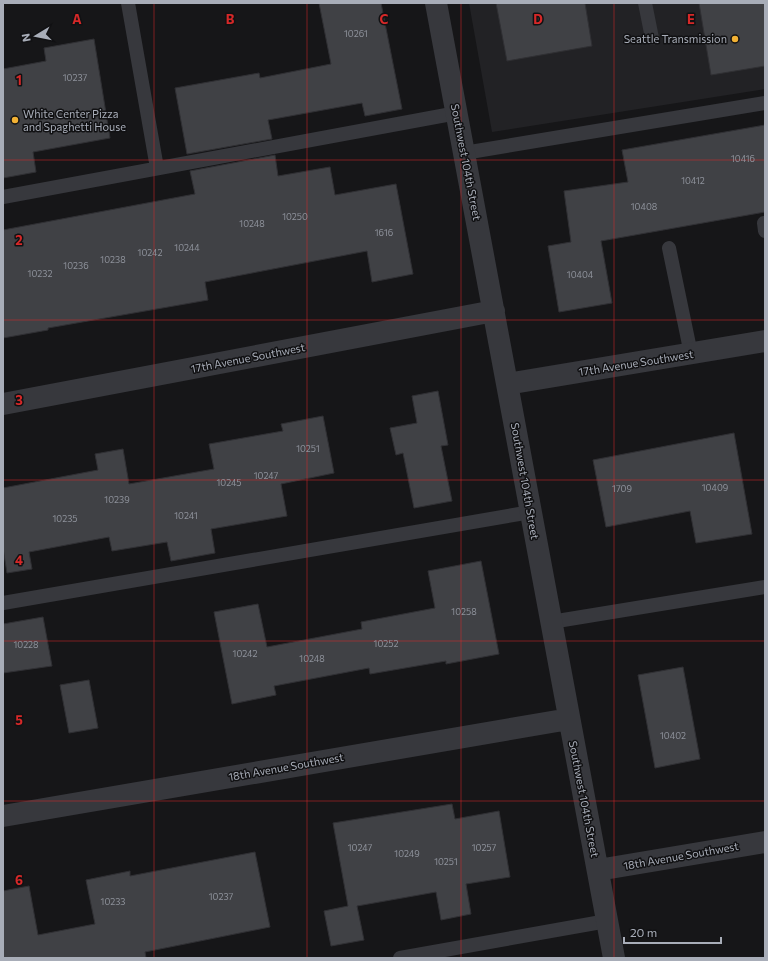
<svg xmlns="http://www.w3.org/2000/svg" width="768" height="961" font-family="Commissioner,sans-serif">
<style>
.built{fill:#222225}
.building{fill:#404145;stroke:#303034}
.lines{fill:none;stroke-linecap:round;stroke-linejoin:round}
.lane{stroke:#37383d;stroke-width:14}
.street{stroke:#37383d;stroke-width:22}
.grid{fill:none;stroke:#d62828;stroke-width:1;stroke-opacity:0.55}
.poi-dot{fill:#f2b134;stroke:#111113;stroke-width:1.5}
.labels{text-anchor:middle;stroke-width:3;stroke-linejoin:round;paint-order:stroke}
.number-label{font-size:9px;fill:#8e929b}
.poi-label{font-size:11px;fill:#a8adb8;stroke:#111113;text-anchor:end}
.street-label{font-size:11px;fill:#a8adb8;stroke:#111113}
.grid-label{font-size:13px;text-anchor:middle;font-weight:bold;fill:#d62828;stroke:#111113;stroke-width:3;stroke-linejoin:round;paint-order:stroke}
</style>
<rect width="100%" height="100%" fill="#161618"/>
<!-- built -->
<path class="built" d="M469,3H765V89L492,132Z"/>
<!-- building -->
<path class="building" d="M319,3H381L402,109L365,116L362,103L268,120L272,139L187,154L175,88L259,73L260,78L331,64Z
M496,3H585L592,46L507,61Z
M699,3H765V66L711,75Z
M94,39L110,138L33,152L36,172L3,178V69L46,61L44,48Z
M765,125V212L601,241L612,303L559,312L548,246L571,242L564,191L628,182L622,150Z
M275,155L278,176L330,167L335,195L396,184L413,274L372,282L367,251L205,282L208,300L48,328V330L3,338V230L195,194L190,171Z
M438,391L448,445L441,446L452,501L414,508L403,453L396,455L390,428L417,423L412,396Z
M323,416L334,473L281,484L287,516L211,529L215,553L171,561L167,542L112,551L109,537L29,552L32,569L7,573L3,548V488L98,470L95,454L123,449L129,484L214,469L209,444L283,431L281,424Z
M734,433L752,534L696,543L690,511L606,527L593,460Z
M481,561L499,654L446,664V661L370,674L369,668L274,686L276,695L232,704L214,612L258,604L267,647L362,629L361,622L435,608L428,571Z
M43,617L52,666L3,673V624Z
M683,667L700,759L655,768L638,675Z
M89,680L98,728L69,733L60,685Z
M452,804L455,819L499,811L510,877L466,884L471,914L441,920L436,892L357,906L364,940L331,946L324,911L348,906L333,823Z
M255,852L270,927L145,952L146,958H3V891L29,886L38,935L95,924L86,880L130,871V876Z"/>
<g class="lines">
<!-- lane -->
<path class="lane" d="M128,3L157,168
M645,3L652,38
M464,153L765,103
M3,197L457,113
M764,223L765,231
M669,248L691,354
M3,603L531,512
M551,622L765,587
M400,958L607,921"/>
<!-- street -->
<path class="street" d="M436,3L614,958
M507,384L765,341
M3,404L494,311
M3,816L569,719
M598,870L765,842"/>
</g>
<!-- grid -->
<path class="grid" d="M154,3V958M307,3V958M461,3V958M614,3V958M3,160H765M3,320H765M3,480H765M3,641H765M3,801H765"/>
<!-- markers -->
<g class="poi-dot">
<circle cx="735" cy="39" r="4"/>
<circle cx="15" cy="120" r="4"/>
</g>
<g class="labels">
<!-- number labels -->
<g class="number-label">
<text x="356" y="37">10261</text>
<text x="75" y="81">10237</text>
<text x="743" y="162">10416</text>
<text x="693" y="184">10412</text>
<text x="644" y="210">10408</text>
<text x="295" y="220">10250</text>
<text x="252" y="227">10248</text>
<text x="384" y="236">1616</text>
<text x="187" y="251">10244</text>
<text x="150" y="256">10242</text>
<text x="113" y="263">10238</text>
<text x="76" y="269">10236</text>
<text x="40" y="277">10232</text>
<text x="580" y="278">10404</text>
<text x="308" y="452">10251</text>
<text x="266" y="479">10247</text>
<text x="229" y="486">10245</text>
<text x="715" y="491">10409</text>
<text x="622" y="492">1709</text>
<text x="117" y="503">10239</text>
<text x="186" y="519">10241</text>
<text x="65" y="522">10235</text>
<text x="464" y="615">10258</text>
<text x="386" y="647">10252</text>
<text x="26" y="648">10228</text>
<text x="245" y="657">10242</text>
<text x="312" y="662">10248</text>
<text x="673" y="739">10402</text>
<text x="360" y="851">10247</text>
<text x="484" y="851">10257</text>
<text x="407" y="857">10249</text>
<text x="446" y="865">10251</text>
<text x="221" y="900">10237</text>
<text x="113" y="905">10233</text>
</g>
<!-- poi labels -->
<g class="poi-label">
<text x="727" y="43">Seattle Transmission</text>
<text x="23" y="118" text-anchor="start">White Center Pizza<tspan x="23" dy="13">and Spaghetti House</tspan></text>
</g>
<!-- street labels -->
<g class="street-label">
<text transform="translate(466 162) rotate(79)" y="4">Southwest 104th Street</text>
<text transform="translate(248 358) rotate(-11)" y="4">17th Avenue Southwest</text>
<text transform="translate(636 363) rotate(-9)" y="4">17th Avenue Southwest</text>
<text transform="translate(525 481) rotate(80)" y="4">Southwest 104th Street</text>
<text transform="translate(286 767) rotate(-10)" y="4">18th Avenue Southwest</text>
<text transform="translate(584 799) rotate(79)" y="4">Southwest 104th Street</text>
<text transform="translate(681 856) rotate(-10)" y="4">18th Avenue Southwest</text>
</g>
</g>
<g class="grid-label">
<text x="77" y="24">A</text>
<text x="230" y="24">B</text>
<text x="384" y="24">C</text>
<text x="538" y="24">D</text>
<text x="691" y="24">E</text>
<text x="19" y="85">1</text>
<text x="19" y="245">2</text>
<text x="19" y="405">3</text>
<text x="19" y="565">4</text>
<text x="19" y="725">5</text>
<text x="19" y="885">6</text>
</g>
<!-- border -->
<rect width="768" height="961" fill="none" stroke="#a8adb8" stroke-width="8"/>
<!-- north arrow -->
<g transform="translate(36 36) rotate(260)" stroke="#111113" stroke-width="3" paint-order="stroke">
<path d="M0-3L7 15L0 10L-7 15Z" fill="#a8adb8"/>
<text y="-6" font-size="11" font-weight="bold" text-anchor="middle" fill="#a8adb8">N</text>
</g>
<!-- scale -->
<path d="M624 937v6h97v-6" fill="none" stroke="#a8adb8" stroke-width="2"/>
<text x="630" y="937" font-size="12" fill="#a8adb8" stroke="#111113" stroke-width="3" paint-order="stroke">20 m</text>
</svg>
